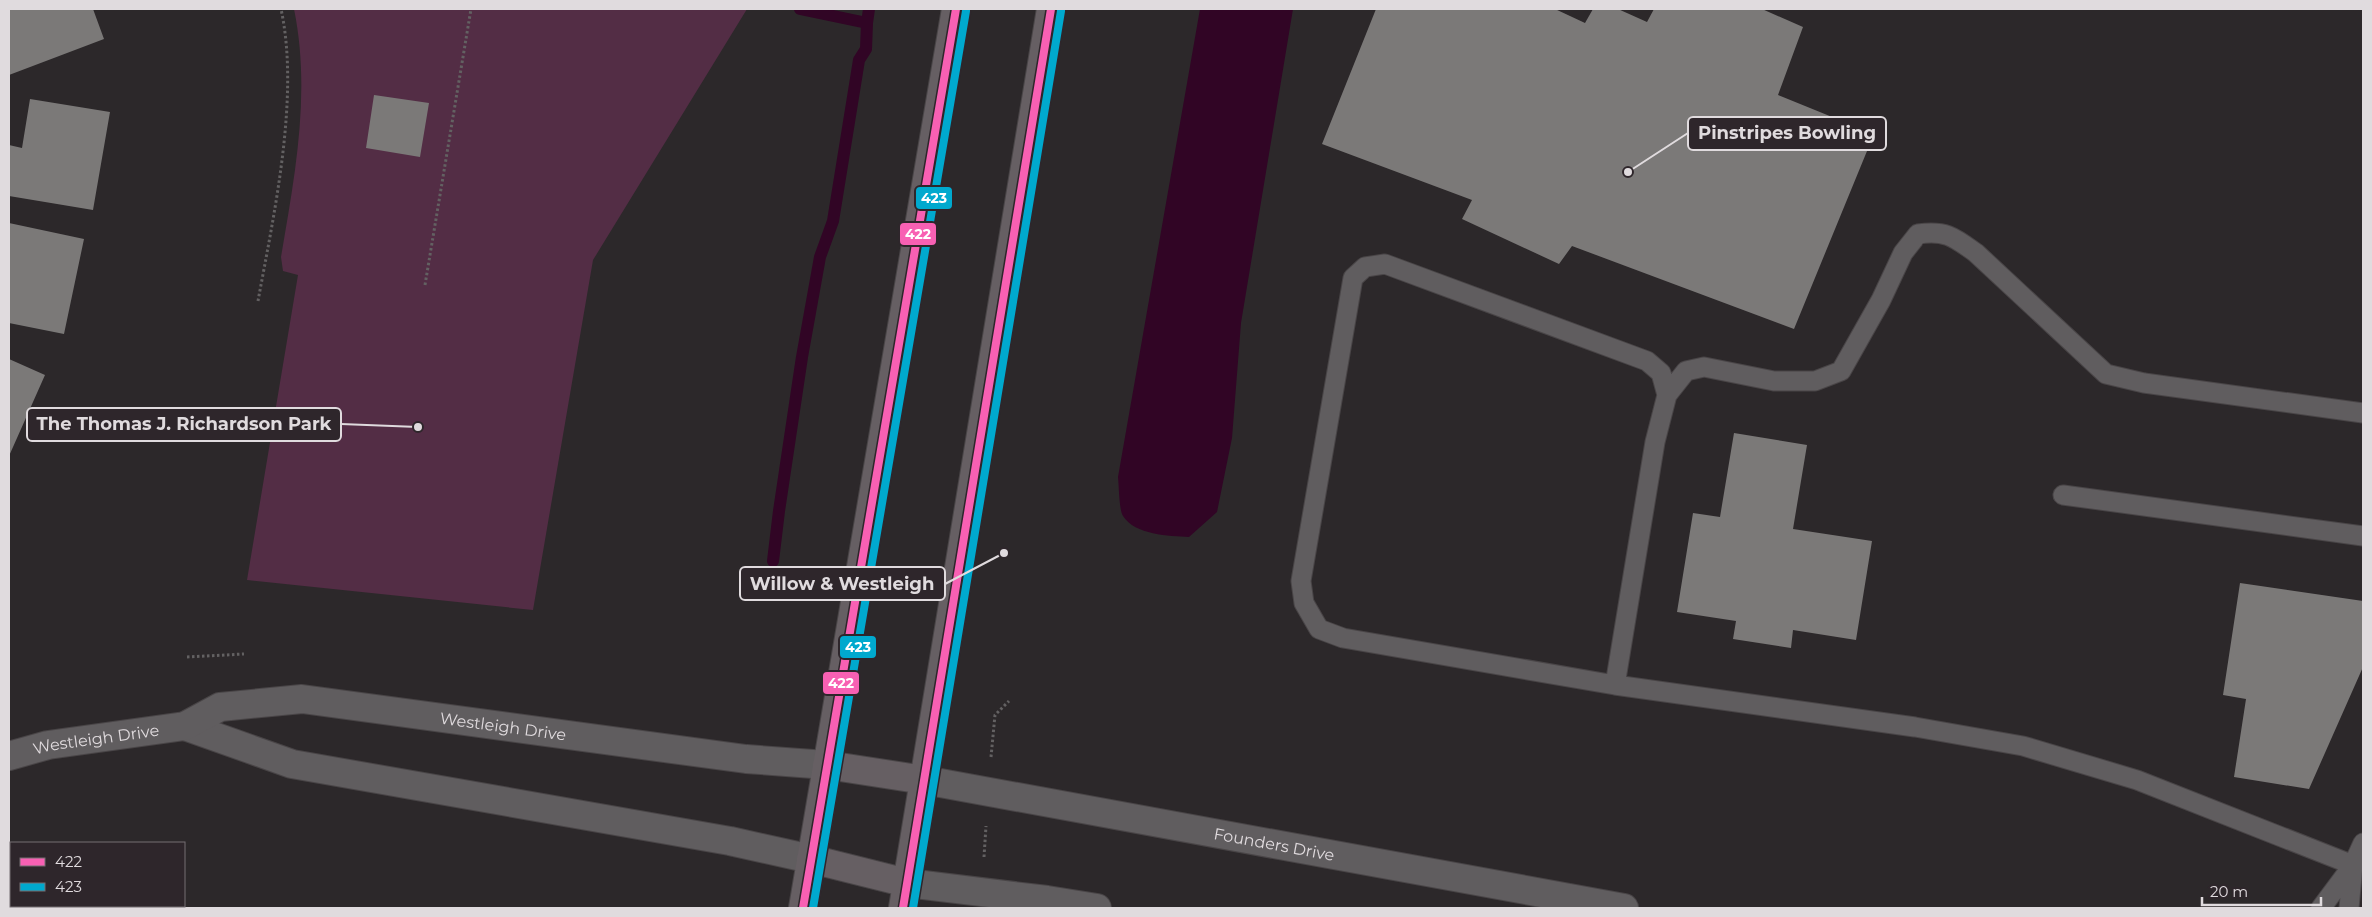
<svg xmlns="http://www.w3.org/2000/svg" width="2372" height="917" font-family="Montserrat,sans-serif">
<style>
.green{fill:#532d45}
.water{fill:#310525}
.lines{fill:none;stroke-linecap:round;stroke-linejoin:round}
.stream{stroke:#310525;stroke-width:12}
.building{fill:#7b7978}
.lane-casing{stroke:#494547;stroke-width:21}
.street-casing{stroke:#494547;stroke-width:30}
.secondary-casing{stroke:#494547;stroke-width:30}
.primary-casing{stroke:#494547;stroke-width:30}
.path{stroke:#636162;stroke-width:3;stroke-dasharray:2.5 2.5;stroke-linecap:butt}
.lane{stroke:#605d5f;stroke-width:19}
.street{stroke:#605d5f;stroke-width:28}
.secondary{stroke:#605d5f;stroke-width:28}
.primary{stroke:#665f63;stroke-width:28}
.bus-1-casing{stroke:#2e262b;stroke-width:11}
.bus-2-casing{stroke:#2e262b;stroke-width:11}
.bus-1{stroke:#f860b3;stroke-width:8}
.bus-2{stroke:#00a9ce;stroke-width:8}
.labels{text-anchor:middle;stroke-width:5;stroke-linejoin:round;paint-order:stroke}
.street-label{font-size:16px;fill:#e0dbde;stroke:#2e262b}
.leader{fill:none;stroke:#e0dbde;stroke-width:2}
.callout-dot{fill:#e0dbde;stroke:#2e262b;stroke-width:2}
.callout{fill:#2e262b;stroke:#e0dbde;stroke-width:2}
.callout-label{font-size:18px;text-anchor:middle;font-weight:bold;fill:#e0dbde}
.line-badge{stroke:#2e262b;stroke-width:2}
.badge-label{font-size:14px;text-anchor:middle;font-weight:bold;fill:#fff}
</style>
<rect width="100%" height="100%" fill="#2c282a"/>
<!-- green -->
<path class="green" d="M294,9H747L593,260L533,610L247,580L298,275L283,271L281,257C295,175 311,92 294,9Z"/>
<!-- water -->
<path class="water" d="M1200,9H1293L1241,323L1232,438L1217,512L1189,537C1169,536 1135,535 1123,516C1119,510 1119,486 1118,477Z"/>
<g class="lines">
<!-- stream -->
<path class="stream" d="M800,9L867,23L869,9
M773,561L779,511L802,357L820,257L833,221L859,60L866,49L867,23"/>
</g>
<!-- building -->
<path class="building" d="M9,9H93L104,39L9,75Z
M1376,9H1555L1585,23L1593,9H1618L1647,22L1654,9H1762L1803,27L1778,95L1874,134L1794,329L1572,246L1559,264L1462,219L1472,200L1322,144Z
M374,95L429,103L420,157L366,148Z
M30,99L110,112L93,210L9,196V145L22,148Z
M9,223L84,239L64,334L9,323Z
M9,359L45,375L9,456Z
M1734,433L1807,445L1793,529L1872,541L1856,640L1793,630L1791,648L1733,639L1736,621L1677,612L1693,513L1720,517Z
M2240,583L2363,601V667L2309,789L2234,777L2246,699L2223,695Z"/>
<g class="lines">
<!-- lane casing -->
<g class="lane-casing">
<path id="lane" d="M1667,395L1661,373L1647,361L1385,264L1365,267L1353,278L1301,581L1304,603L1319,629L1343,638L1615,685L1915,727L2023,746L2137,780L2353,865L2363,843
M2063,495L2363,536
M1615,685L1655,442L1667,395L1686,371L1704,367L1774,381H1815L1841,371L1881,300L1903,253L1918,234C1946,230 1954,237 1976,253L2106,374L2144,383L2363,413
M2321,908L2353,865
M2349,908L2353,865"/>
</g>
<!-- street casing -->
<g class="street-casing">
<g id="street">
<path d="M185,726L292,764L730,841L811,859"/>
<path id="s1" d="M9,756L48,745L185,726L220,707L302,699L746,759L827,765"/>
</g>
</g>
<!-- secondary casing -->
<g class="secondary-casing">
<g id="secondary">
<path id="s2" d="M924,780L1624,908"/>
<path d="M907,883L1047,900L1097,908"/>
</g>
</g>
<!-- primary casing -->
<g class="primary-casing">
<path id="primary" d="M827,765L924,780
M811,859L907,883
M803,908L956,9
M903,908L1051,9"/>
</g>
<!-- path -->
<path class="path" d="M425,285L471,9
M258,301C274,214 300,96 281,9
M187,657L244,654
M991,757L995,715L1009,701
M984,857L986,826"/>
<!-- lane -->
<use href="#lane" class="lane"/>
<!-- street -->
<use href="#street" class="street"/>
<!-- secondary -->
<use href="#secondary" class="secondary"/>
<!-- primary -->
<use href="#primary" class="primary"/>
<!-- bus-1 casing -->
<g class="bus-1-casing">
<path id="bus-1" d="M803,908L956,9
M903,908L1051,9"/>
</g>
<!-- bus-2 casing -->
<g class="bus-2-casing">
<path id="bus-2" d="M813,908L966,11
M913,908L1061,11"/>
</g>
<!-- bus-1 -->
<use href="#bus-1" class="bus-1"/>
<!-- bus-2 -->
<use href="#bus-2" class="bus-2"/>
</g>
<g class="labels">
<!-- street labels -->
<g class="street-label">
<text dy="6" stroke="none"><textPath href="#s1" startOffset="504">Westleigh Drive</textPath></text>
<text dy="6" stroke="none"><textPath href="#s1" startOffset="89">Westleigh Drive</textPath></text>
<text dy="6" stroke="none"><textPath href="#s2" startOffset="356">Founders Drive</textPath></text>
</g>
</g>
<!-- callouts -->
<path class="leader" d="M1628 172L1688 133M418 427L341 424M1004 553L945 584"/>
<g class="callout-dot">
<circle cx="1628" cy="172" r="5"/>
<circle cx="418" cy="427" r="5"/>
<circle cx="1004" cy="553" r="5"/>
</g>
<g class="callout">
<rect x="1688" y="117" width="198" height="33" rx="5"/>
<rect x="27" y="408" width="314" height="33" rx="5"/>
<rect x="740" y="567" width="205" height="33" rx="5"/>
</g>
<g class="callout-label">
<text x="1787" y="139">Pinstripes Bowling</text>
<text x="184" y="430">The Thomas J. Richardson Park</text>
<text x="842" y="590">Willow &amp; Westleigh</text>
</g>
<g class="line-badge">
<rect x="915" y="186" width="38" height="24" rx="5" fill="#00a9ce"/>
<rect x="899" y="222" width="38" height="24" rx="5" fill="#f860b3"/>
<rect x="839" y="635" width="38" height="24" rx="5" fill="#00a9ce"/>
<rect x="822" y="671" width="38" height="24" rx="5" fill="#f860b3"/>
</g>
<g class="badge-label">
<text x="934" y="203">423</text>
<text x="918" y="239">422</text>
<text x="858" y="652">423</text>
<text x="841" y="688">422</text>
</g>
<!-- border -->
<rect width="2372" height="917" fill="none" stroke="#e0dbde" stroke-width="20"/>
<!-- legend -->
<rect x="10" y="842" width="175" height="65" fill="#2e262b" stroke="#756e73"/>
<rect x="20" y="858" width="25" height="8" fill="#f860b3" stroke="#756e73"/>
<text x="55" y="867" font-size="15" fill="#e0dbde">422</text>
<rect x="20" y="883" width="25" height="8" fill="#00a9ce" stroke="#756e73"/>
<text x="55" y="892" font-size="15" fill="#e0dbde">423</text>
<!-- scale -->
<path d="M2202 897v8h119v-8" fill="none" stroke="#e0dbde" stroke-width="2.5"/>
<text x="2210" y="897" font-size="15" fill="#e0dbde" stroke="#2e262b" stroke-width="4" paint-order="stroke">20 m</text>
</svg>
